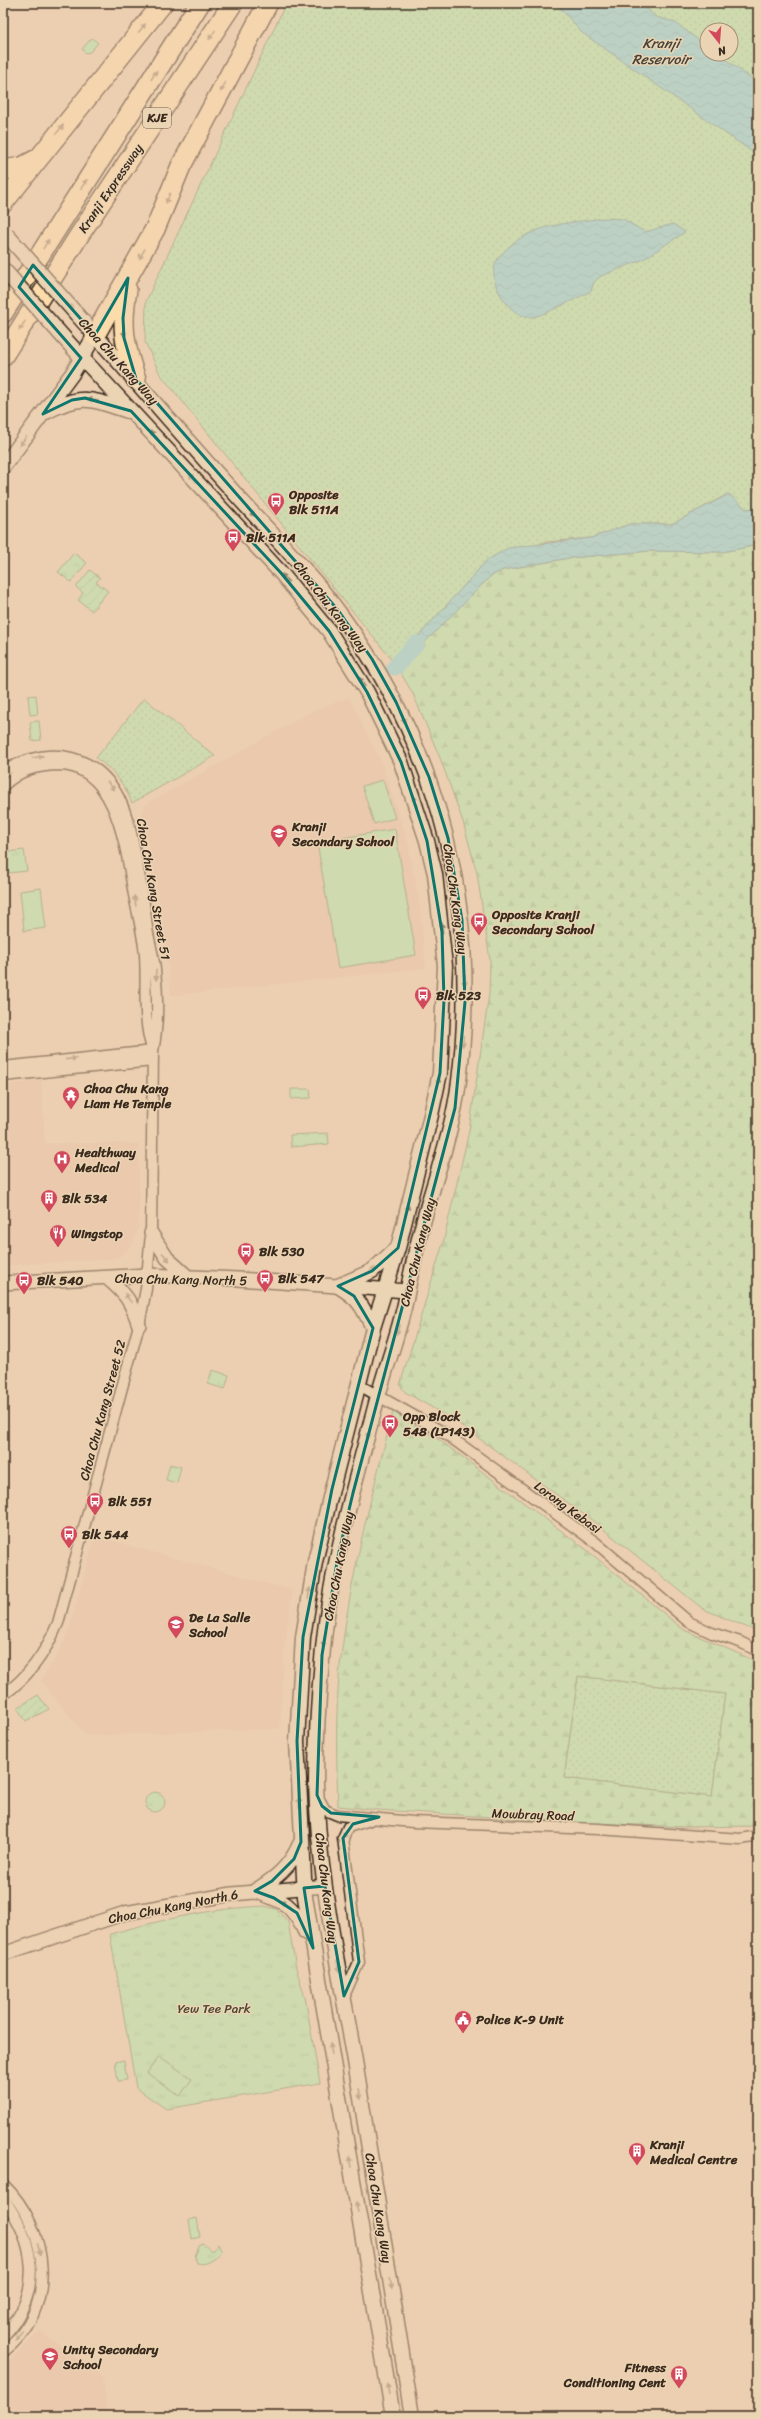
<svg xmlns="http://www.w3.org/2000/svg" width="761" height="2419" font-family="Sriracha,sans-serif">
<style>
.built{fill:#e7c2a9}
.grass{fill:url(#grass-dots);stroke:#728865;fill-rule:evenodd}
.forest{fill:url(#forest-firs);stroke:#728865;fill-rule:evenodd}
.park{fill:url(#park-tufts);stroke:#728865}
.garden{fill:url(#garden-furrows);stroke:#728865}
.pitch{fill:#aae6ac;stroke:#728865}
.water{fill:url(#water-waves);stroke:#658e90}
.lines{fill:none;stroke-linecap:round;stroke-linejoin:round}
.river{stroke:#81d1dc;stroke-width:17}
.minor-casing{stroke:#3b2a1e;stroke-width:13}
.tertiary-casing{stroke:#3b2a1e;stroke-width:16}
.secondary-casing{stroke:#3b2a1e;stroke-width:17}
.motorway-casing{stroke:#3b2a1e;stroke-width:22}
.minor{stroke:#ebd4b3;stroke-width:10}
.tertiary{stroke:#ebd4b3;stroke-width:13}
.secondary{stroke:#ebd4b3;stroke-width:14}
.motorway{stroke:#fddcac;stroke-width:19}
.secondary-bridge-casing{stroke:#3b2a1e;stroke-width:17;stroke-linecap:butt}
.secondary-bridge{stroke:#ebd4b3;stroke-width:14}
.oneway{fill:#9c8365}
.oneway2{fill:#937f68}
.marked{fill:none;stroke:#0f766e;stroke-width:3;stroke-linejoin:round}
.labels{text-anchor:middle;stroke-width:3;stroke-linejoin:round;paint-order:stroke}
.shield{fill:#ebd4b3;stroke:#705d4b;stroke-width:1}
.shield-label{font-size:12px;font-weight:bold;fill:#3b2a1e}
.street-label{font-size:13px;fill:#3b2a1e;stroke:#ebd4b3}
.poi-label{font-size:13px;font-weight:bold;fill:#3b2a1e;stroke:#ebd4b3;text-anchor:start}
.park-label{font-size:13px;fill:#4c4633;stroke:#ebd4b3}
.water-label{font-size:14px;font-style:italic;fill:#46433a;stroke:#ebd4b3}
</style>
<defs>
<pattern id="grass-dots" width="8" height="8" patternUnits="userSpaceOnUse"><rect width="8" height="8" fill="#aae6ac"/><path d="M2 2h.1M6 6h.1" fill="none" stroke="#93c594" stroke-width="1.8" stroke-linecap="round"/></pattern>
<pattern id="forest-firs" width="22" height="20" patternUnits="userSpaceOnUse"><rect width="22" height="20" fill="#aae6ac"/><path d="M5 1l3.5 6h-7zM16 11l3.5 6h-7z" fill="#93c594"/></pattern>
<pattern id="park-tufts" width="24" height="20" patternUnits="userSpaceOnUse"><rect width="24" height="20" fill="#aae6ac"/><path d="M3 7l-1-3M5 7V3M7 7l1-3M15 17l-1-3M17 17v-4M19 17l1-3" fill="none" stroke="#93c594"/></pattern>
<pattern id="garden-furrows" width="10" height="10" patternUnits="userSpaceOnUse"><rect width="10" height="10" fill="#aae6ac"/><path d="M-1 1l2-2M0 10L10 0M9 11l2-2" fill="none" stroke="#93c594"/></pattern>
<pattern id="water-waves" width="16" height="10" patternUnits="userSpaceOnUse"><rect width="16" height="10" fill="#81d1dc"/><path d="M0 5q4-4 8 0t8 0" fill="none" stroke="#70b4bc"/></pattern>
</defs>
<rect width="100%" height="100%" fill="#eccfb1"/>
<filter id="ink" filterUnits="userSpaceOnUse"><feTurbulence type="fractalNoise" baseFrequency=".025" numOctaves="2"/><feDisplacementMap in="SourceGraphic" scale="8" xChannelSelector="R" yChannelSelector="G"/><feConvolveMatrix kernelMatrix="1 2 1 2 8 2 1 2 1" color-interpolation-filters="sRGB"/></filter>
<g filter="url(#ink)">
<!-- built -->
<path class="built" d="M349,697L381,761L407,837L420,903L426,968L171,996L164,927L143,820L142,813L146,804L308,713Z
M42,1080L45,1143H139V1227L133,1244L121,1256L115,1259L3,1266V1085Z
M95,1536L293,1590L285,1646L280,1729L86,1736L40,1680L55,1659L68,1632Z
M39,2330L103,2376L108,2416H3V2366L20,2351Z"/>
<!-- grass -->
<path class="grass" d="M286,3H758V487L754,489L758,499V508L746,509L728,494L672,524H630L591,538L546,542L487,560L399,658L401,660L396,665L160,374L145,342L146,301ZM707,30H731V54H707Z
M144,698L215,756L132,803C124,783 113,770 96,758Z
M578,1676L725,1694L712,1797L564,1778Z"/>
<!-- forest -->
<path class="forest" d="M758,545V1632L703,1609L593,1521L455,1421L405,1392L400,1385L443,1243L469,1131L489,994L490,960L477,873L463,822L440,758L413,694L396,665L401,660L404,663L491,576L503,570L569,558L650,551L722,552Z
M393,1412L441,1441L587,1550L684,1630L758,1662V1826L688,1827L589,1823L377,1810L338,1806C336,1753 335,1701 342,1649C352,1568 373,1490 393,1412ZM578,1676L725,1694L712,1797L564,1778Z"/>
<!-- park -->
<path class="park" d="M92,38L98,43L90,52L86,53L82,49Z
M74,553L87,563L71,582L58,572Z
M24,850L27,871L9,873L6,852Z
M328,1133L329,1144L291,1147L290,1135Z
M212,1370L229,1375L225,1389L208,1384Z
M170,1464L181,1467L177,1483L166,1480Z
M145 1802a10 10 0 1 1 20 0a10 10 0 1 1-20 0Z
M264,1906L276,1909L288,1922L296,1968L305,1997L320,2083L166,2109L136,2088L110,1934C160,1920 213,1908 264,1906Z
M218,2243L222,2251C216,2259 207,2266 197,2263L195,2256L199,2246L203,2244L212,2251Z"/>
<!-- garden -->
<path class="garden" d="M90,570L100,578L96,582L108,591L92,611L78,600L83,593L76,587Z
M38,1695L49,1709L26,1721L17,1708Z"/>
<!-- pitch -->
<path class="pitch" d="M36,695L38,714L30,715L28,696Z
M39,721L41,740L32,741L30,722Z
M383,780L395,818L374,824L362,786Z
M395,829L416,955L338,968L317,842Z
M41,888L46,928L24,931L20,891Z
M291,1089H310L311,1098L291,1099Z
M159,2056L192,2079L180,2096L147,2073Z
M124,2060L127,2080L118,2081L115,2062Z
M197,2218L200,2237L192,2239L189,2220Z"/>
<!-- water -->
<path class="water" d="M556,3H640L656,17L674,22L707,46V54H718L758,83V156L581,32Z
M604,218L623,219L645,232L673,224L685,232L642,260L601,276L594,282L591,291C581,296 541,317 532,317C512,319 491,288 494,269C495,257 511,244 521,238C545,223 578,222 604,218Z
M729,494L746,509L758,508V545L722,552L650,551L569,558L503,570L491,576L404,663L399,658L487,560L508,548L591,538L630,524H672Z"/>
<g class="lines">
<!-- river -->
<path class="river" d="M395,667L416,644"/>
<!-- minor casing -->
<g class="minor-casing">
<path id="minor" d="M3,772C24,759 47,752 72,758C120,771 129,820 137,862C141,884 145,906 147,928C149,942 154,956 155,970C158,996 158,1026 153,1051L151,1233L146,1289L139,1325L58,1623C46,1652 29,1677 3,1695
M3,786C20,770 35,766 58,765C118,765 126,852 134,895C138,915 143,934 145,955C147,986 142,1022 153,1051
M3,1067L153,1051
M3,1076L153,1061
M359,1385L446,1434L595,1542L689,1622L712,1633L740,1642L758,1651
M318,1797L325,1810L337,1815L413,1822L598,1829L741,1839L758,1836
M344,1996L359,1962L343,1838L348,1827L370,1820
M3,2184C50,2229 59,2310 3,2352
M3,2198C37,2244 43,2293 3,2337"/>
</g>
<!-- tertiary casing -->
<g class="tertiary-casing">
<path id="tertiary" d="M151,1233L167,1258L188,1277
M107,1278C126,1294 131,1301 139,1325
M3,1283L148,1275L238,1279L407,1291
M3,1954L125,1913L232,1894L325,1886"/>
</g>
<!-- secondary casing -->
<g class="secondary-casing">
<path id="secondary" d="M89,328C136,381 182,435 230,488C267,530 308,569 341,615C442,753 480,911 459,1081C454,1122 441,1161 429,1201C420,1233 412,1266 406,1299C399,1332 387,1364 378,1396C355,1483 329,1570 322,1660C318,1700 316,1742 316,1783C318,1877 339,1969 355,2061C374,2179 393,2298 412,2416
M73,348L281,573L329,631L367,692L401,762L427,841L435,874L445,966L440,1073L431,1115L398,1248L373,1328L332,1489L315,1562L303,1637L297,1741L305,1897L393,2416
M46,412C82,393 92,399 128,411
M3,467L72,374L95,335
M338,1286L372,1271L396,1249
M338,1286C359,1298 363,1307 373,1328
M255,1891C285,1901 292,1904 306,1933
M255,1891C275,1879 291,1866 300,1844"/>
</g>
<!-- motorway casing -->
<g class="motorway-casing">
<path id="motorway" d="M3,170L22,167L35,160
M3,203L163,3
M127,290C121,325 124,346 136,379
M3,313L200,3
M95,335L155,229L181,166L268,3
M3,356L80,234L233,3"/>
</g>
<!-- minor -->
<use href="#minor" class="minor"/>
<!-- tertiary -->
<use href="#tertiary" class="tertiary"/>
<!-- secondary -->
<use href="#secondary" class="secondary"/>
<!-- motorway -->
<use href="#motorway" class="motorway"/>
<!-- secondary-bridge casing -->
<g class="secondary-bridge-casing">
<path id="secondary-bridge" d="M6,234L87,326
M3,269L73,348"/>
</g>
<!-- secondary-bridge -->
<use href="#secondary-bridge" class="secondary-bridge"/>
</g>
<!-- one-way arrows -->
<defs><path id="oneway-solid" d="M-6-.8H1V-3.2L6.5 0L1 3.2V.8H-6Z"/></defs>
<g class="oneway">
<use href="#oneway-solid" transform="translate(142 28) rotate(-51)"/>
<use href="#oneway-solid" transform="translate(212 35) rotate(124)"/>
<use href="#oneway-solid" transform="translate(154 75) rotate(-57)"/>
<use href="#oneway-solid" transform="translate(223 87) rotate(118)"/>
<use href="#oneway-solid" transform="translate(60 129) rotate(-51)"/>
<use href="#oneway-solid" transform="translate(84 184) rotate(-57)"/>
<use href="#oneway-solid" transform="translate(168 198) rotate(112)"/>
<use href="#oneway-solid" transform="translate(46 244) rotate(-58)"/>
<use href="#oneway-solid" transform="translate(142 254) rotate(119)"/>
<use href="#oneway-solid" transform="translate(22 326) rotate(122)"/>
<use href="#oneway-solid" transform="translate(124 331) rotate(86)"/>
</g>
<g class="oneway2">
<use href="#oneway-solid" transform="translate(69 305) rotate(49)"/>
<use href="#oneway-solid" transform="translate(93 400) rotate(-168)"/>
<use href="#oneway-solid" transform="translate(154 435) rotate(-133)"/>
<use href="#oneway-solid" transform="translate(23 441) rotate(127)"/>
<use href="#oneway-solid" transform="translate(193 478) rotate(-132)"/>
<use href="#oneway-solid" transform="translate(251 512) rotate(47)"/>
<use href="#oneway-solid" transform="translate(285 578) rotate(-130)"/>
<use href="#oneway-solid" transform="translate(362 682) rotate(-122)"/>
<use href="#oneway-solid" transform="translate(403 718) rotate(64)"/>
<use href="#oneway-solid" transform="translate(38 757) rotate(-11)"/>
<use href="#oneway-solid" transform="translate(111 786) rotate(50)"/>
<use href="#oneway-solid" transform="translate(415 801) rotate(-109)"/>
<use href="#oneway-solid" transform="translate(135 901) rotate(-100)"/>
<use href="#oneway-solid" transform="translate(442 928) rotate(-96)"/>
<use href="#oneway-solid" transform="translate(156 975) rotate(88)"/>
<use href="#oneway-solid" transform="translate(465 980) rotate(90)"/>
<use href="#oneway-solid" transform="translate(463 1041) rotate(94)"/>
<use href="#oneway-solid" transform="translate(71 1059) rotate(-6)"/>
<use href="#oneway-solid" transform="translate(438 1083) rotate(-79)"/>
<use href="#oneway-solid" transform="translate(407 1210) rotate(-76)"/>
<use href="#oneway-solid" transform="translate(166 1257) rotate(48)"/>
<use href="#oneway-solid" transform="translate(371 1271) rotate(-32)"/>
<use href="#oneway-solid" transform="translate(128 1298) rotate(-125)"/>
<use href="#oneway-solid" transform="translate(398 1329) rotate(106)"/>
<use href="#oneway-solid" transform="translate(369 1433) rotate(105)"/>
<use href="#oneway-solid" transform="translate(309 1593) rotate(-81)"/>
<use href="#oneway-solid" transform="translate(324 1642) rotate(98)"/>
<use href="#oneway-solid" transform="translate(299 1803) rotate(-92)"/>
<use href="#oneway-solid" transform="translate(346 1833) rotate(117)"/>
<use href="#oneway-solid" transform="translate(285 1904) rotate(-148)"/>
<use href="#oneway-solid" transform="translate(338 1966) rotate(80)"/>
<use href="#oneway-solid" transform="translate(331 2049) rotate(-99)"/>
<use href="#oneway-solid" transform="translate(360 2094) rotate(81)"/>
<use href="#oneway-solid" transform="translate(350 2162) rotate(-100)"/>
<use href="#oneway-solid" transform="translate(357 2207) rotate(-100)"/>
<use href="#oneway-solid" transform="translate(39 2249) rotate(76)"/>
<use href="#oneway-solid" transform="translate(391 2284) rotate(81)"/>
<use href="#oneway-solid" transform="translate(19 2336) rotate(129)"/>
<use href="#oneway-solid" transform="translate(388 2389) rotate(-99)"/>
</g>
</g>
<!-- marked area -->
<path d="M0 0H761V2419H0ZM33,265L95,335L128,278L123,318L124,338L136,379L338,610L372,659L396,702L429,777L448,838L462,920L465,1002L455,1108L353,1493L338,1556L322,1655L317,1795L322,1806L331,1813L379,1817L353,1824L343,1838L359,1962L344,1996L325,1886L304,1888L313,1948L297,1913L274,1898L255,1891L272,1881L294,1859L301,1842L297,1741L303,1637L332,1489L373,1328L354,1296L338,1286L372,1271L398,1248L440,1073L444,1000L442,932L427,841L401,762L367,692L329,631L281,573L131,411L85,398L72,400L43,414L81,358L19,287Z" fill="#eccfb1" fill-opacity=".55" fill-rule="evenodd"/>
<path class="marked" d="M33,265L95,335L128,278L123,318L124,338L136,379L338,610L372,659L396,702L429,777L448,838L462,920L465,1002L455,1108L353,1493L338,1556L322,1655L317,1795L322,1806L331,1813L379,1817L353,1824L343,1838L359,1962L344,1996L325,1886L304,1888L313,1948L297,1913L274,1898L255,1891L272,1881L294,1859L301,1842L297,1741L303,1637L332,1489L373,1328L354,1296L338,1286L372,1271L398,1248L440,1073L444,1000L442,932L427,841L401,762L367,692L329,631L281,573L131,411L85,398L72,400L43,414L81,358L19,287Z"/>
<!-- icons -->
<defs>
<g id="bus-pin" transform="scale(0.9)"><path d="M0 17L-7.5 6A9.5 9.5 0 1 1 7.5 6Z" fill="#d1495b" stroke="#ebd4b3"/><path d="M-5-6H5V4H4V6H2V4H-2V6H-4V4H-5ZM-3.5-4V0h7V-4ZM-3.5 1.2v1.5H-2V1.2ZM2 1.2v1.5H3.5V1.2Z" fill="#fff"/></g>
<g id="school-pin" transform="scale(0.9)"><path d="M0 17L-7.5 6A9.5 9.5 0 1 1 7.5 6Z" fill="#d1495b" stroke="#ebd4b3"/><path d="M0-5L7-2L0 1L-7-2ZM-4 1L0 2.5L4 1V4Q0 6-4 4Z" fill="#fff"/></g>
<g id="temple-pin" transform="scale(0.9)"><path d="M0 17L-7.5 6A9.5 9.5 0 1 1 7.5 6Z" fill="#d1495b" stroke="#ebd4b3"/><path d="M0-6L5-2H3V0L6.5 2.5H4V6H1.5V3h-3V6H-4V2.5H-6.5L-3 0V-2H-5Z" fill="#fff"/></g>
<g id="hospital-pin" transform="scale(0.9)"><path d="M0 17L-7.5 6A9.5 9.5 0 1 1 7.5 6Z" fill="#d1495b" stroke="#ebd4b3"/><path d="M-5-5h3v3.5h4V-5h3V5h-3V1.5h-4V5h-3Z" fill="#fff"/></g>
<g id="building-pin" transform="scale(0.9)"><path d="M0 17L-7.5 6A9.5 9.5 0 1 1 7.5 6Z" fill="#d1495b" stroke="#ebd4b3"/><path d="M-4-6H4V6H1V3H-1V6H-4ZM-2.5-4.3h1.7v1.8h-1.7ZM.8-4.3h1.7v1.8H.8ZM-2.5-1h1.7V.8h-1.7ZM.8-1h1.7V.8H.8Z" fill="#fff"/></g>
<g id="restaurant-pin" transform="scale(0.9)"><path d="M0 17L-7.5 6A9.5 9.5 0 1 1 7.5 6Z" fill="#d1495b" stroke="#ebd4b3"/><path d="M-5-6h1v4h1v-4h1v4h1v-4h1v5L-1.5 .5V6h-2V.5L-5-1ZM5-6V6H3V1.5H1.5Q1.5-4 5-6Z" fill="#fff"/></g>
<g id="civic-pin" transform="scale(0.9)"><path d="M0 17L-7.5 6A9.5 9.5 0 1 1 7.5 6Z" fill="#d1495b" stroke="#ebd4b3"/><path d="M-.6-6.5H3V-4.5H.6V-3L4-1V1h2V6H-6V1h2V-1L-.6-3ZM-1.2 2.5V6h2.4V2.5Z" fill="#fff"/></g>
</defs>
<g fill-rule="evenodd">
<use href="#bus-pin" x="276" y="501"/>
<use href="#bus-pin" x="233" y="537"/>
<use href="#school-pin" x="279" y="833"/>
<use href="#bus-pin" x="479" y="921"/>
<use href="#bus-pin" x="423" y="995"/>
<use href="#temple-pin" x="71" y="1095"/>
<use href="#hospital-pin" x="62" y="1159"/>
<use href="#building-pin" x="49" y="1198"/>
<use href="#restaurant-pin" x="58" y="1233"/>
<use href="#bus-pin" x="246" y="1251"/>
<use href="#bus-pin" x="265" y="1278"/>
<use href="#bus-pin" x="24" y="1280"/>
<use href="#bus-pin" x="390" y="1423"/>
<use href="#bus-pin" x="95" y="1501"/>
<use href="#bus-pin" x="69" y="1534"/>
<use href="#school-pin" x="176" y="1624"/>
<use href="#civic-pin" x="463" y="2019"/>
<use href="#building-pin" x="637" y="2151"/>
<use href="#school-pin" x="50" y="2356"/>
<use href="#building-pin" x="679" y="2374"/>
</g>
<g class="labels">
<!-- shield labels -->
<rect class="shield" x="143" y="108" width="28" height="20" rx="3"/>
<g class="shield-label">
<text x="157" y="122">KJE</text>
</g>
<!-- street labels -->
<g class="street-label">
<text transform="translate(110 188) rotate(-56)" y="5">Kranji Expressway</text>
<text transform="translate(119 361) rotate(48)" y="5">Choa Chu Kang Way</text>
<text transform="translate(331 606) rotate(52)" y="5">Choa Chu Kang Way</text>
<text transform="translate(154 889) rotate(80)" y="5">Choa Chu Kang Street 51</text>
<text transform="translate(456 899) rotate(82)" y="5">Choa Chu Kang Way</text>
<text transform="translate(417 1252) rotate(-76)" y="5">Choa Chu Kang Way</text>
<text transform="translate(181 1279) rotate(1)" y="5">Choa Chu Kang North 5</text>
<text transform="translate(102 1410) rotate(-75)" y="5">Choa Chu Kang Street 52</text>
<text transform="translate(568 1507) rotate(36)" y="5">Lorong Kebasi</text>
<text transform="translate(338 1566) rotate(-79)" y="5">Choa Chu Kang Way</text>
<text transform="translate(533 1814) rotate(2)" y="5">Mowbray Road</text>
<text transform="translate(327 1888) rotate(83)" y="5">Choa Chu Kang Way</text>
<text transform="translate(173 1906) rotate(-11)" y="5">Choa Chu Kang North 6</text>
<text transform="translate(379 2208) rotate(81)" y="5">Choa Chu Kang Way</text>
</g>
<!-- poi labels -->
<g class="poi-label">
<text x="289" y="499">Opposite<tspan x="289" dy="15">Blk 511A</tspan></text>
<text x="246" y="542">Blk 511A</text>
<text x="292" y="831">Kranji<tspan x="292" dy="15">Secondary School</tspan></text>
<text x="492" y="919">Opposite Kranji<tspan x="492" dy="15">Secondary School</tspan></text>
<text x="436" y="1000">Blk 523</text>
<text x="84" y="1093">Choa Chu Kang<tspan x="84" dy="15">Liam He Temple</tspan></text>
<text x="75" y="1157">Healthway<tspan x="75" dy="15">Medical</tspan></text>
<text x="62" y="1203">Blk 534</text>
<text x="71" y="1238">Wingstop</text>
<text x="259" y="1256">Blk 530</text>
<text x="278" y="1283">Blk 547</text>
<text x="37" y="1285">Blk 540</text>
<text x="403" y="1421">Opp Block<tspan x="403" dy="15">548 (LP143)</tspan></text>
<text x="108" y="1506">Blk 551</text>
<text x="82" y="1539">Blk 544</text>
<text x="189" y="1622">De La Salle<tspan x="189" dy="15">School</tspan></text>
<text x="476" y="2024">Police K-9 Unit</text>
<text x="650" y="2149">Kranji<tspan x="650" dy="15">Medical Centre</tspan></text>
<text x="63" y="2354">Unity Secondary<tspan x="63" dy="15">School</tspan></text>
<text x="666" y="2372" text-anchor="end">Fitness<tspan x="666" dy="15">Conditioning Cent</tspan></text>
</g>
<!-- park labels -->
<g class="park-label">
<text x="214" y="2013">Yew Tee Park</text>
</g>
<!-- water labels -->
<g class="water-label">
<text x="661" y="48">Kranji<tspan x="661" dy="16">Reservoir</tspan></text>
</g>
</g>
<!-- margin -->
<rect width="761" height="2419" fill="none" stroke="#ebd4b3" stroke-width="16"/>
<rect x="8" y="8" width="745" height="2403" fill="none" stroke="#3b2a1e" stroke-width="1.5" filter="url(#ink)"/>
<!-- north arrow -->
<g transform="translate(719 42) rotate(163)"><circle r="19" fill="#ebd4b3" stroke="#a59077"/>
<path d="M0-3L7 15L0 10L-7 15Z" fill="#d1495b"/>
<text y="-6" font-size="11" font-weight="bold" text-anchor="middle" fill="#3b2a1e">N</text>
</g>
</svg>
